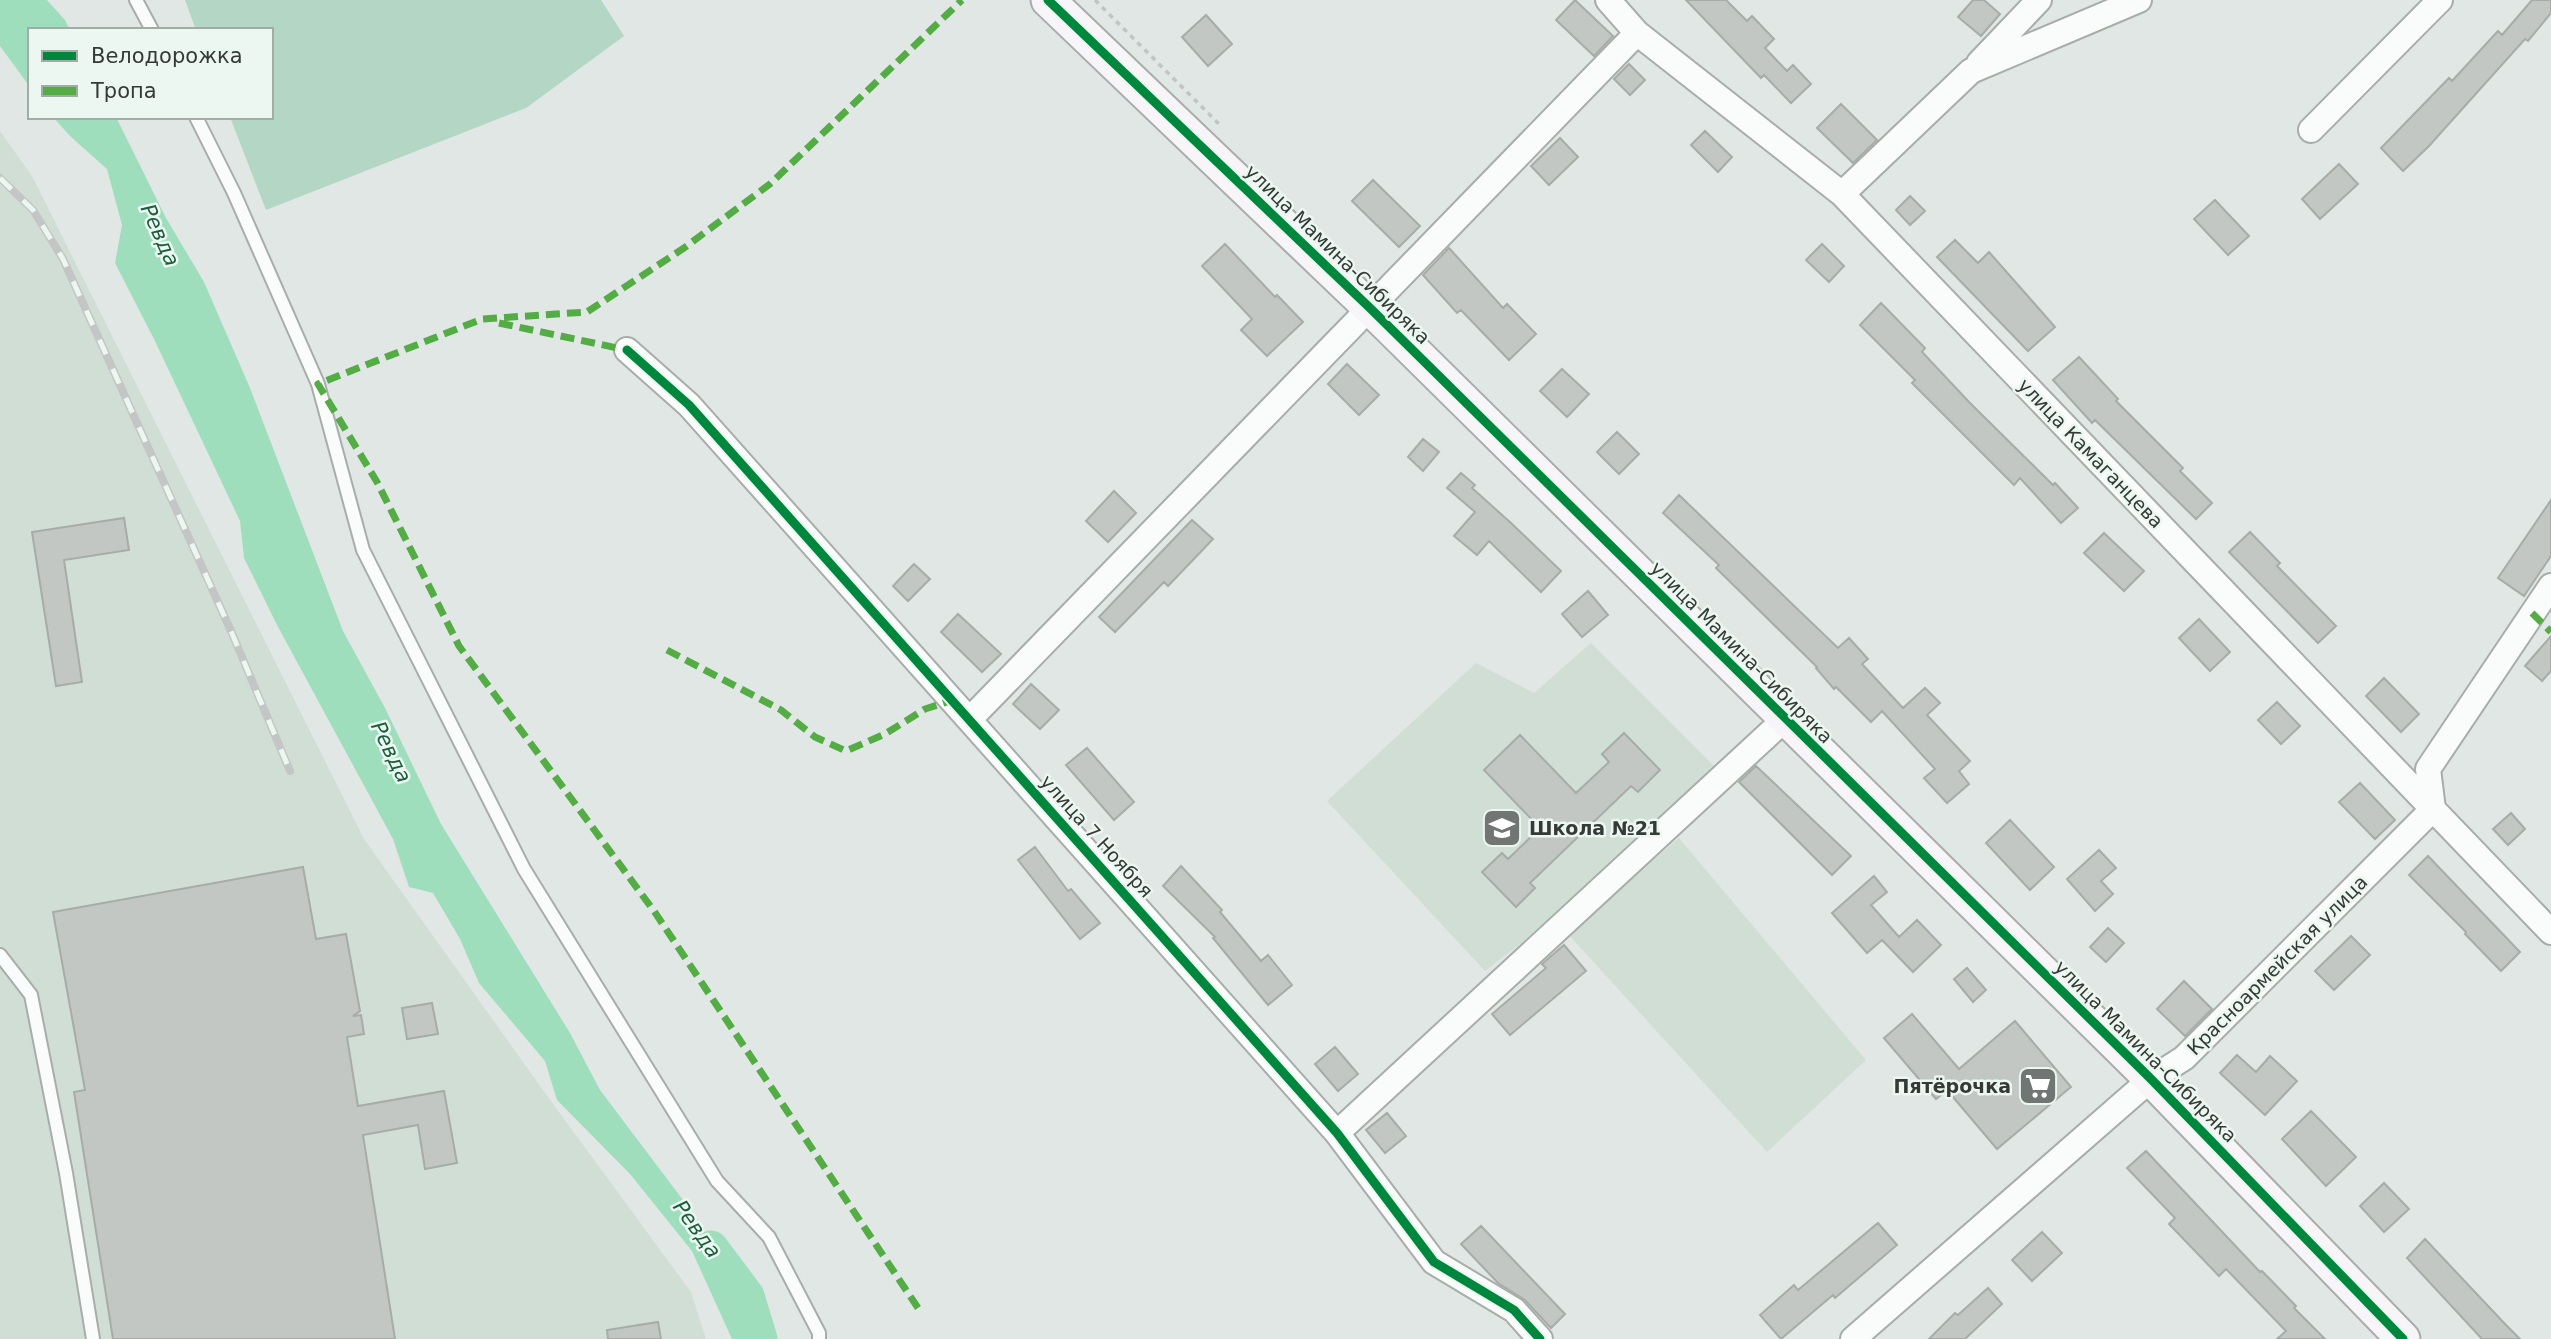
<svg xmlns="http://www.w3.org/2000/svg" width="2551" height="1339" font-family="'DejaVu Sans',sans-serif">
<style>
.built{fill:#d1ded6}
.green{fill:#b4d6c4}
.water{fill:#9fdebd}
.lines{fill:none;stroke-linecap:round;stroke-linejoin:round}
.river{stroke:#9fdebd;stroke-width:35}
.building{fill:#c2c7c4;stroke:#a7aca9;stroke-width:2}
.lane-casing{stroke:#a8adaa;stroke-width:16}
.street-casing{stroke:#a8adaa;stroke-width:28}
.secondary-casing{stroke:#a8adaa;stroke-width:37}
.path{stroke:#c3c5c3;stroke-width:3.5;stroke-dasharray:5 5;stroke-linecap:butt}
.lane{stroke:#fafbfb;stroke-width:12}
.street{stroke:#fafbfb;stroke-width:24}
.secondary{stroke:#f7f5f7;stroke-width:33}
.rail-casing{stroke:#c4c6c5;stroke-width:8}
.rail{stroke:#ebf7f0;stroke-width:5;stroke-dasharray:16;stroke-linecap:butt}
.quiet{stroke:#54ac45;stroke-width:7;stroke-dasharray:14 7;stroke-linecap:butt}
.cycleway-casing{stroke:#ebf7f0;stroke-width:13}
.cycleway{stroke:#00873e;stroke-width:9}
.labels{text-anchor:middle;stroke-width:5;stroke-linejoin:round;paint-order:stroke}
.street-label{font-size:19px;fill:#353937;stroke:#ebf7f0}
.poi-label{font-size:19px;font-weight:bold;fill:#353937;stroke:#ebf7f0;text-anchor:start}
.water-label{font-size:21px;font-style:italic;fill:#1c5d3f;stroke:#ebf7f0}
</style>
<rect width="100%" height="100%" fill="#e1e7e4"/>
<!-- built -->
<path class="built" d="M0,131L32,176L364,839L545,1093L691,1292L706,1339H0Z
M1591,643L1717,769L1551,920L1485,971L1327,801L1476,663L1534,693Z
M1679,838L1866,1060L1767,1152L1567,933Z"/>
<!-- green -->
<path class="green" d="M185,0H601L624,36L526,108L266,210L230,117H271V30H196Z"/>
<!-- water -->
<path class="water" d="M0,0H47L65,20L70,30H30V87L0,46Z
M53,117H116L166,218L204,282L250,388L343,631L385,708L441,824L570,1033L600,1090L683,1200L740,1287L767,1339H732L692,1251L630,1174L557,1100L545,1061L479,983L460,939L433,893L409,887L393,839L277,625L244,558L240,521L155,341L115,263L122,225L107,169L70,136Z"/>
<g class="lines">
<!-- river -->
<path class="river" d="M711,1248L747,1296L760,1339"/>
</g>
<!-- building -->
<path class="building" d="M1575,0L1613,36L1594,56L1556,20Z
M1686,0H1726L1747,21L1752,16L1774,39L1765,48L1787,71L1793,65L1811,84L1791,103L1764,75L1761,78Z
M1973,0H1984L2000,14L1981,36L1958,17Z
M2532,0H2551V13L2528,41L2525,39L2429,146L2403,171L2381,148L2449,78L2452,81L2498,31L2502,35Z
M1206,15L1232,44L1208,66L1182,37Z
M1629,64L1645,80L1630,95L1614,79Z
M1841,104L1877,140L1853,163L1817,128Z
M1705,131L1732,157L1718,172L1691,145Z
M1560,138L1578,157L1549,185L1531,166Z
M2339,164L2358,184L2320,219L2302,199Z
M1373,180L1420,226L1399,247L1352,201Z
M1910,196L1925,211L1910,225L1896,210Z
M2215,200L2249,236L2228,255L2194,219Z
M1955,240L1978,263L1989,252L2055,327L2028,351L1937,257Z
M1225,244L1275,297L1277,295L1303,322L1267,356L1241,330L1252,319L1202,266Z
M1822,244L1844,266L1829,282L1806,260Z
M1449,248L1503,308L1507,304L1536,334L1509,360L1461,310L1457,313L1423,275Z
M1881,303L1925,348L1922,352L1970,403L2053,485L2055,483L2078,508L2061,523L2020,478L2014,485L1912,383L1915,380L1860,325Z
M2079,357L2118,399L2116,401L2183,468L2180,471L2212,503L2196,519L2095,420L2092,423L2053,380Z
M1347,364L1379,395L1359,415L1328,384Z
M1562,369L1589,394L1567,417L1540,391Z
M1617,432L1639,454L1619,474L1597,452Z
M1423,439L1439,452L1423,471L1408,457Z
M1461,473L1475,485L1472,488L1511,523L1561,571L1541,592L1489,541L1477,555L1454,536L1475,512L1447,488Z
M1114,491L1136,513L1108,542L1086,521Z
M1679,495L1838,648L1849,638L1868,659L1862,664L1903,708L1925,688L1940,703L1927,715L1970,761L1959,771L1969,784L1947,803L1924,778L1935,769L1882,711L1871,722L1836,687L1834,689L1816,668L1817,667L1716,568L1719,565L1663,513Z
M2551,500V556L2524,596L2498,578Z
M124,518L129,550L64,560L82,682L56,686L32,532Z
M1192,520L1213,539L1168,586L1164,582L1115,632L1099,617Z
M2250,532L2280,563L2277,566L2336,626L2318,643L2229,552Z
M2104,533L2144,571L2124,591L2084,553Z
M914,564L930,579L908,601L893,586Z
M1588,591L1608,615L1582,637L1562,614Z
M958,614L1001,654L982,672L941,632Z
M2199,619L2230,652L2210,671L2179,638Z
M2551,636V671L2542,681L2525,666Z
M2384,678L2419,714L2401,732L2366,696Z
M1031,684L1059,710L1040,729L1013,704Z
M2277,702L2300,726L2281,744L2258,720Z
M1624,733L1660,770L1638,792L1631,786L1530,883L1535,888L1516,907L1482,872L1502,853L1508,859L1540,828L1484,770L1520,735L1576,793L1609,762L1602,754Z
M1087,748L1134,802L1114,820L1066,765Z
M1756,766L1851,856L1832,875L1739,782Z
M2360,783L2395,820L2375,839L2339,802Z
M2511,813L2525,829L2508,845L2493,829Z
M2010,820L2054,867L2030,890L1986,843Z
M1035,847L1068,891L1071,889L1100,923L1080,939L1018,860Z
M2099,850L2116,868L2101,881L2113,894L2095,911L2067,879Z
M2428,856L2520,952L2501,971L2465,934L2466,932L2409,875Z
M1181,866L1222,910L1220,912L1261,961L1268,955L1292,985L1268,1005L1213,938L1215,937L1163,886Z
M303,867L316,939L346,934L360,1011L353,1016L361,1015L364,1034L347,1037L358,1106L444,1091L457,1163L425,1169L418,1125L363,1135L395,1339H113L74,1092L85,1090L53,912Z
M1874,876L1887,892L1871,905L1899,937L1917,920L1941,945L1913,972L1882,940L1867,953L1832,913Z
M2108,928L2124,943L2106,962L2090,947Z
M2351,936L2370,955L2334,990L2315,971Z
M1564,945L1586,971L1510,1035L1492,1014L1546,968L1542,964Z
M1967,968L1986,990L1973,1002L1954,979Z
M2184,981L2212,1009L2185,1036L2157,1009Z
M432,1003L438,1034L407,1039L402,1008Z
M1912,1014L1959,1069L2015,1021L2071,1087L1997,1149L1947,1090L1936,1099L1884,1038Z
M1335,1047L1358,1074L1338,1091L1315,1064Z
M2237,1055L2256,1072L2270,1056L2297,1081L2265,1115L2220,1073Z
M2311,1111L2356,1157L2326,1186L2282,1139Z
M1387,1113L1406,1136L1385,1153L1366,1130Z
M2146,1151L2260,1272L2262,1271L2296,1306L2294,1308L2325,1339H2277L2286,1331L2226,1269L2219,1276L2169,1224L2175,1218L2127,1168Z
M2384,1183L2409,1209L2384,1232L2360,1206Z
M1878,1223L1897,1245L1835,1298L1833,1295L1781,1339L1760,1315L1794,1285L1798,1290Z
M1481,1226L1565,1314L1551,1328L1525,1300L1498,1283L1461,1244Z
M2042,1232L2062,1253L2032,1281L2012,1260Z
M2425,1239L2506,1325L2520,1339H2482L2407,1258Z
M1988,1288L2002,1304L1965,1339H1929L1955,1313L1958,1315Z
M658,1322L661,1339H608L607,1330Z"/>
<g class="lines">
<!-- lane casing -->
<g class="lane-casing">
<path id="lane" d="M136,0L152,30
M196,117L234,193L318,384L363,550L524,869L717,1181L769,1237L819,1333V1339
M0,955L31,995L66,1173L93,1339"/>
</g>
<!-- street casing -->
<g class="street-casing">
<path id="street" d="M1608,0L1637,33L1842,194L2551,932
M1979,63L2039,0
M2311,130L2440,0
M1842,194L1971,71L2139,0
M627,350L689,405L1337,1133L1434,1262L1514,1310L1540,1339
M970,719L1637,33
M1337,1133L1785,719
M1853,1339L2151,1079L2184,1058L2433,809L2428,769L2551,586"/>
</g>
<!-- secondary casing -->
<g class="secondary-casing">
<path id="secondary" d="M1048,0L1371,309L2151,1079L2403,1339"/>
</g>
<!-- path -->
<path class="path" d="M1095,0L1220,125"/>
<!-- lane -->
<use href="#lane" class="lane"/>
<!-- street -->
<use href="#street" class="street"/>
<!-- secondary -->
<use href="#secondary" class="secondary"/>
<!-- rail casing -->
<g class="rail-casing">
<path id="rail" d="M0,178L33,210L63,259L231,631L290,771"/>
</g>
<!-- rail -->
<use href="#rail" class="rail"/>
<!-- quiet -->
<path class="quiet" d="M499,323L627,350
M2532,613L2551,632
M667,650L781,710L815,737L846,751L885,734L925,709L953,700
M918,1308L654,911L459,646L377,482L318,384L482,319L587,312L684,248L770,184L962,0"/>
<!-- cycleway casing -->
<g class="cycleway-casing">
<path id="cycleway" d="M1048,0L1371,309L2151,1079L2403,1339
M627,350L689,405L1337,1133L1434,1262L1514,1310L1540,1339"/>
</g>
<!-- cycleway -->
<use href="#cycleway" class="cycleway"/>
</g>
<!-- icons -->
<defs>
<g id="school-square" transform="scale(2.0125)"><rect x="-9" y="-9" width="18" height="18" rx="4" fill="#717674" stroke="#ebf7f0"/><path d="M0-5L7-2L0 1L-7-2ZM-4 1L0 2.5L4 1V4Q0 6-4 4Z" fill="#fff"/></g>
<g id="supermarket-square" transform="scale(2.0125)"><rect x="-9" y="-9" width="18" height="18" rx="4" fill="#717674" stroke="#ebf7f0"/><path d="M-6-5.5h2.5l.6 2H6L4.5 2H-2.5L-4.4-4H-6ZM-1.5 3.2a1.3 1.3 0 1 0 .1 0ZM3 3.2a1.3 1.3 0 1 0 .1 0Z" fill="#fff"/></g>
</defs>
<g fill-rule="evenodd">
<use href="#school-square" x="1502" y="828"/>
<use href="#supermarket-square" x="2038" y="1086"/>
</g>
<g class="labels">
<!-- street labels -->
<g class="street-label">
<text transform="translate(1338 254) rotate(44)" y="7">улица Мамина-Сибиряка</text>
<text transform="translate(2091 453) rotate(46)" y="7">улица Камаганцева</text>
<text transform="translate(1742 652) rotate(45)" y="7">улица Мамина-Сибиряка</text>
<text transform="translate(1097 836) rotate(48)" y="7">улица 7 Ноября</text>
<text transform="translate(2277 965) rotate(-45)" y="7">Красноармейская улица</text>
<text transform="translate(2146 1051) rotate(45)" y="7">улица Мамина-Сибиряка</text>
</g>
<!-- poi labels -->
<g class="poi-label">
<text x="1529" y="835">Школа №21</text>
<text x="2011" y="1093" text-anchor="end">Пятёрочка</text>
</g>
<!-- water labels -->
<g class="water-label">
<text transform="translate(160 235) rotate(66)" y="7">Ревда</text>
<text transform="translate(391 752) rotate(64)" y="7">Ревда</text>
<text transform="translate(697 1229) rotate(54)" y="7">Ревда</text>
</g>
</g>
<!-- legend -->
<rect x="28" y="28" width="245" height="91" fill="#ebf7f0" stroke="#a2aba6" stroke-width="2"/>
<rect x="42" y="51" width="35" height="10" fill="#00873e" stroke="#a2aba6" stroke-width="2"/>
<text x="91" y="63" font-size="21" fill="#353937">Велодорожка</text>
<rect x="42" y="86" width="35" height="10" fill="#54ac45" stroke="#a2aba6" stroke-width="2"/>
<text x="91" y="98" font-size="21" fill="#353937">Тропа</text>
</svg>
